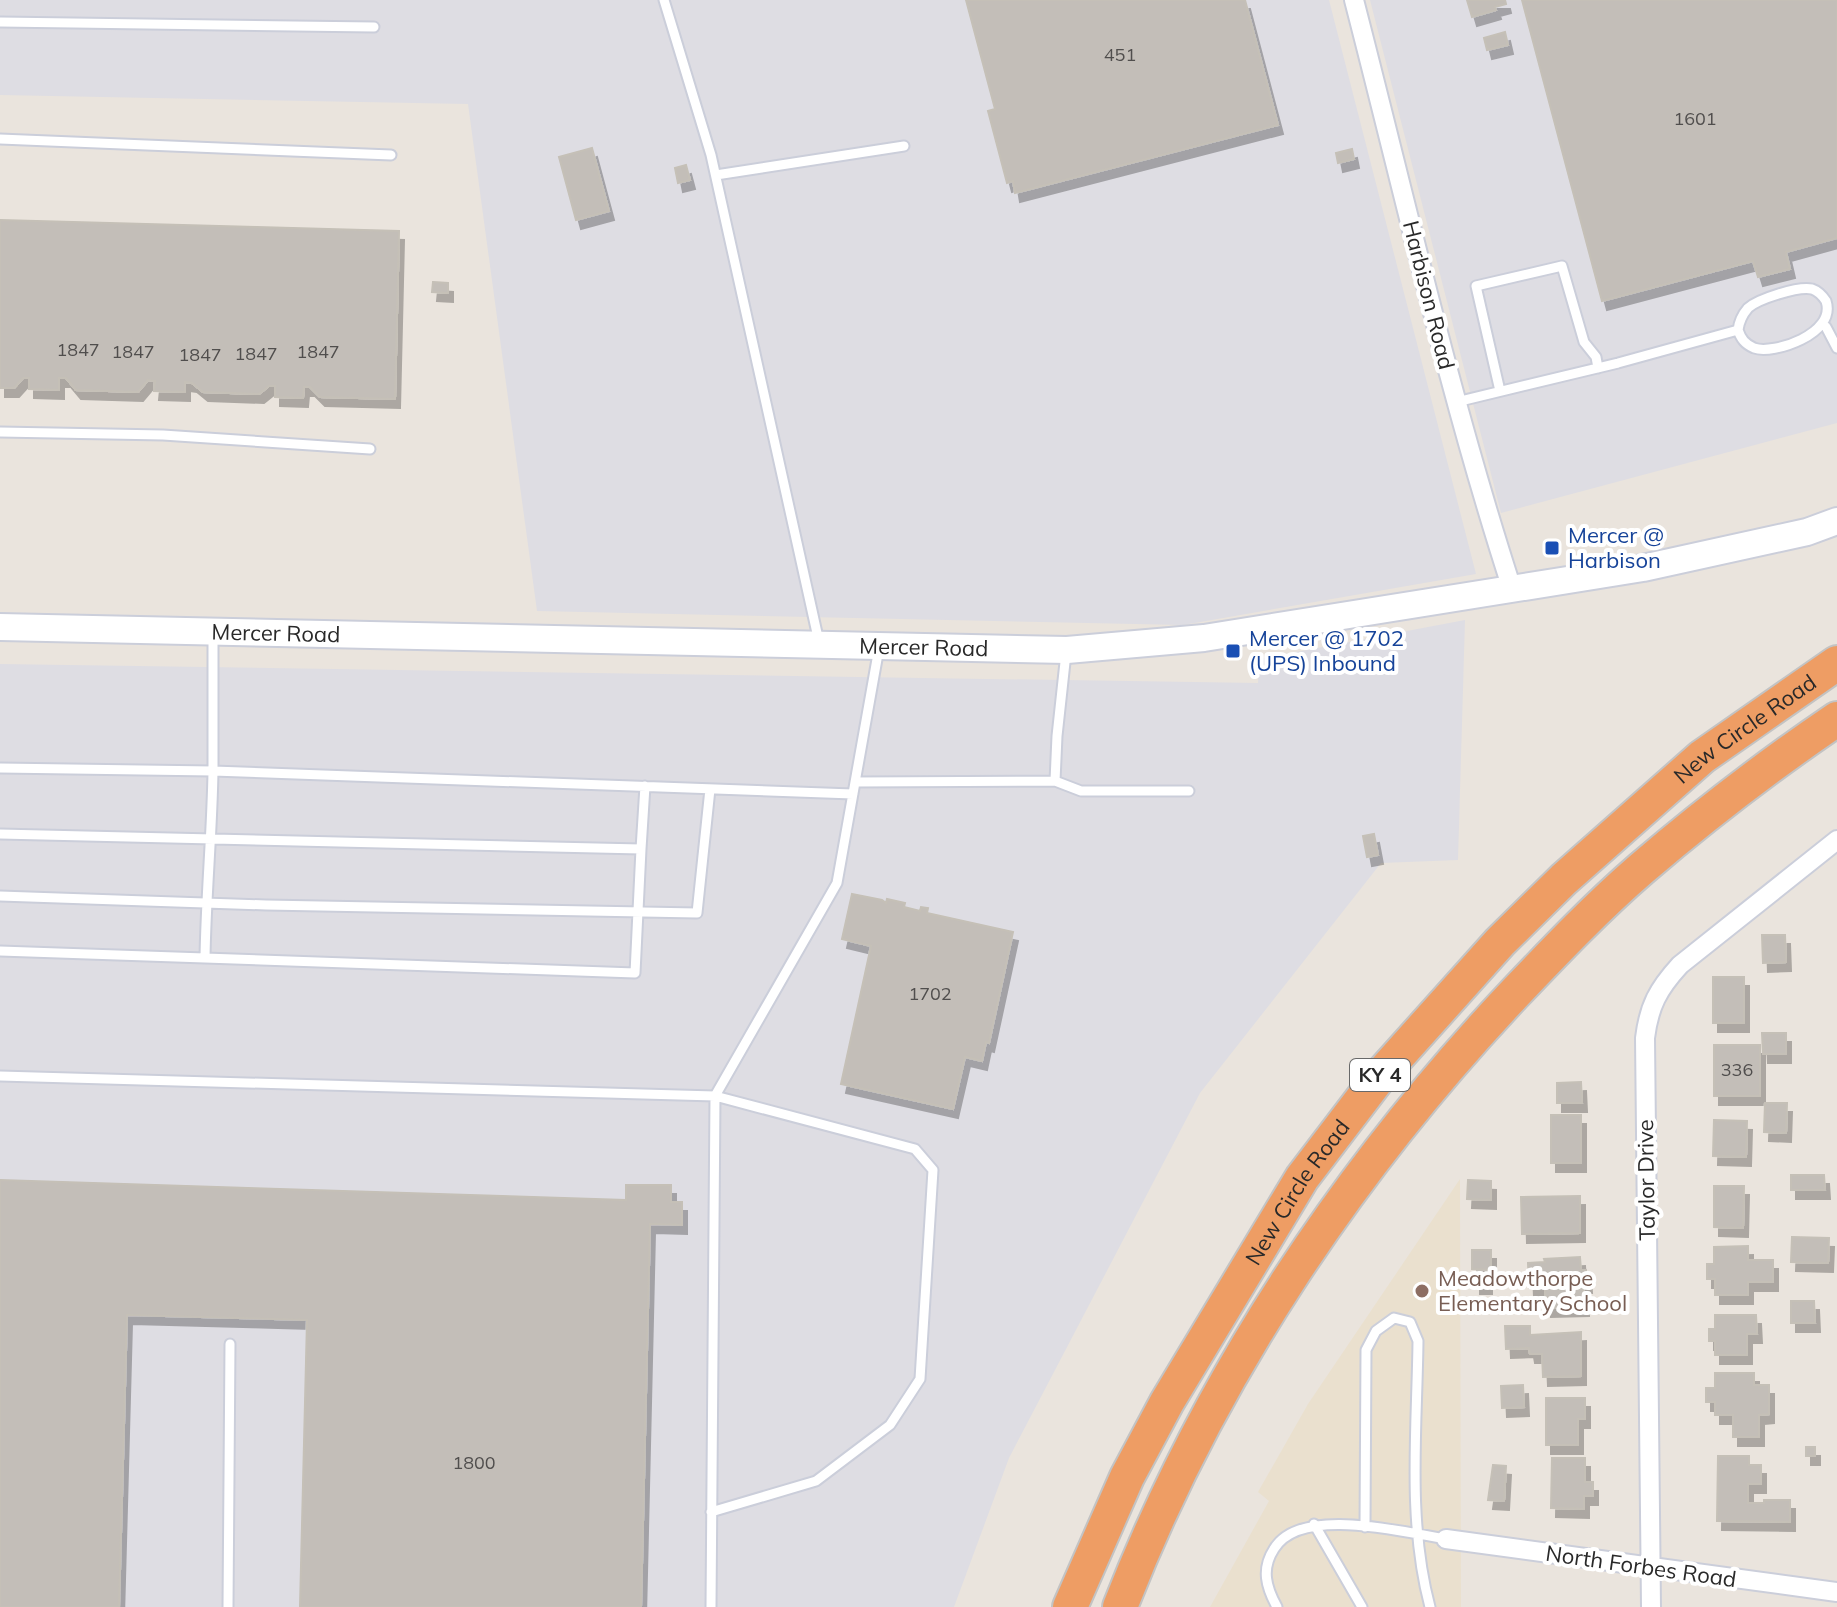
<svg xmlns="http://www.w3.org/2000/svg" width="1837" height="1607" font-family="Mulish,sans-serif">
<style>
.industrial{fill:#dedde3}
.education{fill:#eae0ce}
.building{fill:#c3beb8;stroke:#c5c0b7;stroke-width:2;filter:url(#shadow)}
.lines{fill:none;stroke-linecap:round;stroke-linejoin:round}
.lane-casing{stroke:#cbceda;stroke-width:13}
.street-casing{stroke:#cbceda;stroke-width:22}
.secondary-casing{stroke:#cbceda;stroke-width:30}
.highway-casing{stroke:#c3c3c3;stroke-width:38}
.lane{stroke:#fff;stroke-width:9}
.street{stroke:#fff;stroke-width:18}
.secondary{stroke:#fff;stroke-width:26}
.highway{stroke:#ee9d64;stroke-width:34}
.transit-dot{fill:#1a4fb4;stroke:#fff;stroke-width:3}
.education-dot{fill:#8d6e63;stroke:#fff;stroke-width:3}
.labels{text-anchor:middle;stroke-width:8;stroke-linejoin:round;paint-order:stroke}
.number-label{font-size:18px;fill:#504e4d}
.shield{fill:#fff;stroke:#696969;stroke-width:2}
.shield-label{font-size:20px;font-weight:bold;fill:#292929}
.street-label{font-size:22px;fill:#292929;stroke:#fff}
.transit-label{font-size:22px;fill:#164399;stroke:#fff;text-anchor:start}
.education-label{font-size:22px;fill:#785e54;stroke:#fff;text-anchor:start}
</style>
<defs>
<filter id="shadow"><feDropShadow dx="5" dy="9" stdDeviation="0" flood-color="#0004"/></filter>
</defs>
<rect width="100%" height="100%" fill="#eae4dd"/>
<!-- industrial -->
<path class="industrial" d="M0,0H1329L1476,574L1183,625L537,611L468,104L0,95Z
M1370,0H1837V423L1501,513Z
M1465,620L1458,860L1381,863L1200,1093L1009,1458L954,1607H0V664L1258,683L1259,659Z"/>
<!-- education -->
<path class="education" d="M1460,1179L1461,1607H1210L1269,1501L1258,1492L1308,1404Z"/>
<!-- building -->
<path class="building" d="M966,0H1245L1278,125L1015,193L1013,181L1007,183L988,111L995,109Z
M1467,0H1505L1506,4L1495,7L1496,10L1472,17Z
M1522,0H1837V238L1786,252L1790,269L1758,277L1753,261L1602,301Z
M1505,32L1508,45L1487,50L1484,38Z
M592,148L609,211L576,220L559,157Z
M1352,149L1354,159L1338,163L1336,153Z
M686,165L690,180L678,183L675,168Z
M0,220L399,231L395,399L320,397L310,387H304L303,398L275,397V386H269L259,394L203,392L192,383L185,382V392L154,391L155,381L148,380L138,392L76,390L66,378H59V390L29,389V378H23L14,388H0Z
M433,282L448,283V293L432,292Z
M1374,834L1378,855L1367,857L1363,836Z
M852,894L882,900L886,903L887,899L905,903L904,907L920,911L921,907L928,908L927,913L1013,932L989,1043L986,1042L982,1061L965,1057L953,1109L841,1084L871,946L842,939Z
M1762,935H1785L1786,962L1763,963Z
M1713,977H1744V1023H1713Z
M1762,1033H1786V1054H1763Z
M1714,1045H1760V1096H1714Z
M1581,1082L1582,1103H1557V1083Z
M1765,1103H1787L1786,1133L1764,1132Z
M1551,1115H1581V1163H1551Z
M1714,1120L1747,1121L1746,1157L1713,1156Z
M1791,1175H1824L1825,1190H1791Z
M0,1180L626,1200V1185H671V1202H682V1225L650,1224L641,1607H300L307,1320L127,1315L119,1607H0Z
M1468,1180L1491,1181V1200L1467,1199Z
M1714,1186H1744L1743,1228L1714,1227Z
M1580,1196V1233L1522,1234L1521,1197Z
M1792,1237L1829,1238L1828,1263L1791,1262Z
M1748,1246V1260H1773V1282H1748V1295H1715V1279H1707V1264H1714V1247Z
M1472,1250H1491V1270L1472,1269Z
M1580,1257L1581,1270H1586L1587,1284H1583L1584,1307L1546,1308L1545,1288H1529L1528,1263L1545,1262L1544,1259Z
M1475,1274H1487V1285H1475Z
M1791,1301H1814L1815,1323H1791Z
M1715,1315H1756L1757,1334H1747V1355H1715V1341H1709V1329H1715Z
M1505,1326H1530V1335L1581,1332V1376L1543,1377L1542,1354H1530L1529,1348L1506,1349Z
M1715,1373H1754V1385H1769V1414L1759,1415V1437H1733V1415H1715V1402H1706V1388H1715Z
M1523,1385L1524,1407L1502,1408L1501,1386Z
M1546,1398H1585V1419H1578V1445H1546Z
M1806,1447H1815V1456H1806Z
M1718,1456H1749V1465H1761V1484H1748V1503H1764V1500H1790V1522L1717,1521Z
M1552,1458H1585V1482H1593V1496H1584V1509L1551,1508Z
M1493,1465L1506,1466L1504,1501L1488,1500Z"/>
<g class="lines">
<!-- lane casing -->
<g class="lane-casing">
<path id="lane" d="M664,0L711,155L819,642
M0,22L374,27
M0,139L391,155
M716,175L904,146
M1826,327L1837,348
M1500,391L1476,286L1562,266L1584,342L1596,357L1598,368
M1456,402L1618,363L1738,330C1739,322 1742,315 1748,308C1758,299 1798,286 1812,289C1818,291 1822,295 1826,301C1837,334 1773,355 1754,348C1745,344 1741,339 1738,330
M0,432L163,435L370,449
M213,635V771L853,794
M0,768L213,771C212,833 206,895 205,958
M1055,781L1057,736L1066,653
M855,782L1055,781L1081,791H1189
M0,834L641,849L645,786
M0,896L266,905L697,913L710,789
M0,951L635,973L641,849
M0,1076L715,1096L711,1607
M711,1512L816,1481L890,1425L920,1379L933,1170L915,1149L715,1096L837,883L879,648
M1314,1524L1362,1607
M1365,1527L1366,1350L1376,1331L1394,1318L1410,1322L1418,1341C1417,1429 1407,1521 1430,1607
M228,1607L230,1344
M1277,1607C1266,1587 1261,1569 1274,1549C1300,1505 1403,1532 1446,1539"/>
</g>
<!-- street casing -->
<g class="street-casing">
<path id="street" d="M1354,0C1405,197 1449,395 1512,589
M1446,1539L1837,1592
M1651,1607L1645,1038C1649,1006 1658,989 1680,965L1837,840"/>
</g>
<!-- secondary casing -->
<g class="secondary-casing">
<g id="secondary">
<path id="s1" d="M0,627L1067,650L1204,638L1643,568L1807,532L1837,521"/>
</g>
</g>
<!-- highway casing -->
<g class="highway-casing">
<g id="highway">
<path id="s2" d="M1070,1607L1127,1477L1167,1402L1302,1178L1379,1077L1500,942L1564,879L1702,757L1837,663"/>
<path d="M1120,1607C1209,1378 1348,1170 1516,992C1556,950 1597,907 1641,869C1703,816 1769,765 1837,719"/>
</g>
</g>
<!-- lane -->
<use href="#lane" class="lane"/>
<!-- street -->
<use href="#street" class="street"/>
<!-- secondary -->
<use href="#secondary" class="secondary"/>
<!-- highway -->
<use href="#highway" class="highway"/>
</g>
<!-- markers -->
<g class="transit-dot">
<rect x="1544" y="540" width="16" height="16" rx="4"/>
<rect x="1225" y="643" width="16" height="16" rx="4"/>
</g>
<circle class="education-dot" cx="1422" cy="1291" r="8"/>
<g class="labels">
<!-- number labels -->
<g class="number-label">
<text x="1120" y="61">451</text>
<text x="1695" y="125">1601</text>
<text x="78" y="356">1847</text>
<text x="133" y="358">1847</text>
<text x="318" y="358">1847</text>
<text x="256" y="360">1847</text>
<text x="200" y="361">1847</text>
<text x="930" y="1000">1702</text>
<text x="1737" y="1076">336</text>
<text x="474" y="1469">1800</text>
</g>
<!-- shield labels -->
<rect class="shield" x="1350" y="1059" width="60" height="32" rx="6"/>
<g class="shield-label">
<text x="1380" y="1082">KY 4</text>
</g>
<!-- street labels -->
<g class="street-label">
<text transform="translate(1429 295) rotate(76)" y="8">Harbison Road</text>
<text dy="8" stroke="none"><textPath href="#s1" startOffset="276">Mercer Road</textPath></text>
<text dy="8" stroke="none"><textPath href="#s1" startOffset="924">Mercer Road</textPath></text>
<text dy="8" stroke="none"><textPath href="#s2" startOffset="1122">New Circle Road</textPath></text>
<text transform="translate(1646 1180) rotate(-91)" y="8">Taylor Drive</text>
<text dy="8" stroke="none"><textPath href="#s2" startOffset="474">New Circle Road</textPath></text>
<text transform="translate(1641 1566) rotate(8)" y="8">North Forbes Road</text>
</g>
<!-- transit labels -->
<g class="transit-label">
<text x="1568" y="543">Mercer @<tspan x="1568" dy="25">Harbison</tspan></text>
<text x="1249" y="646">Mercer @ 1702<tspan x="1249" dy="25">(UPS) Inbound</tspan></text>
</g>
<!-- education labels -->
<g class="education-label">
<text x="1438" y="1286">Meadowthorpe<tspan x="1438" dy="25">Elementary School</tspan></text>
</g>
</g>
</svg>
